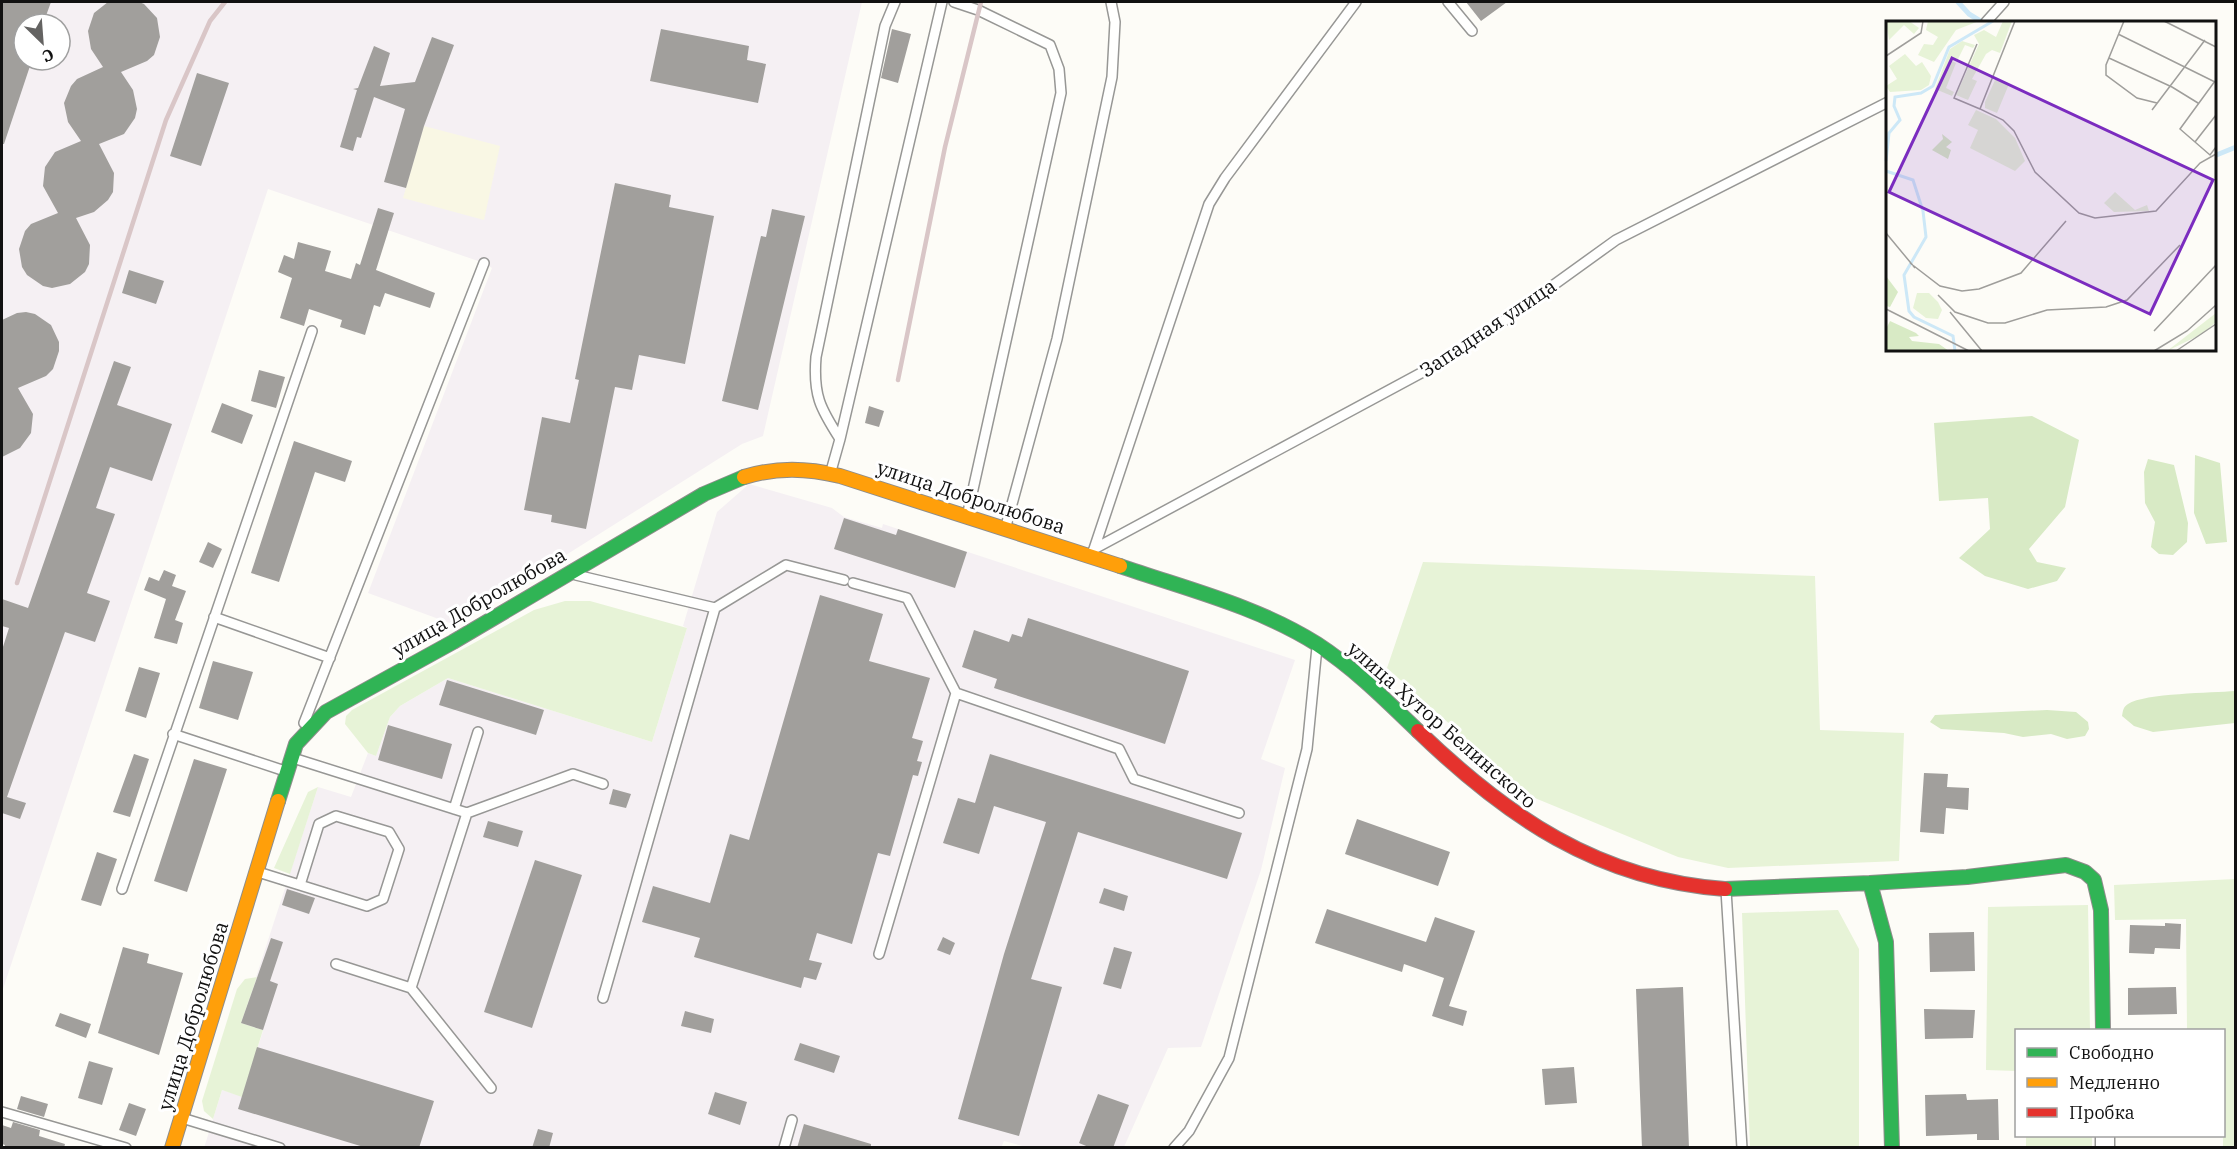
<svg xmlns="http://www.w3.org/2000/svg" width="2237" height="1149" font-family="'IBM Plex Serif',serif">
<style>
.industrial{fill:#f5f0f3;fill-rule:evenodd}
.farmland{fill:#f9f7e4}
.green{fill:#e7f3d7}
.forest{fill:#d8eac5}
.lines{fill:none;stroke-linecap:round;stroke-linejoin:round}
.stream{stroke:#cde8f7;stroke-width:5}
.building{fill:#a19f9c}
.lane-casing{stroke:#979795;stroke-width:12}
.street-casing{stroke:#979795;stroke-width:21}
.fast-casing{stroke:#8e8d8b;stroke-width:16}
.slow-casing{stroke:#8e8d8b;stroke-width:16}
.jam-casing{stroke:#8e8d8b;stroke-width:16}
.lane{stroke:#fffffe;stroke-width:9}
.street{stroke:#fffffe;stroke-width:18}
.fast{stroke:#30b455;stroke-width:14}
.slow{stroke:#ff9f0a;stroke-width:14}
.jam{stroke:#e5322d;stroke-width:14}
.rail{stroke:#d9c6c7;stroke-width:4.5}
.labels{text-anchor:middle;stroke-width:6;stroke-linejoin:round;paint-order:stroke}
.street-label{font-size:20px;fill:#111;stroke:#fff}
.inset-river{fill:none;stroke:#cde8f7;stroke-width:3}
.inset-road{fill:none;stroke:#9f9e9b;stroke-width:1.5}
.view{fill:#7b2cbf;fill-opacity:0.15;stroke:#7b2cbf;stroke-width:3}
.inset-edge{fill:none;stroke:#111;stroke-width:3}
</style>
<rect width="100%" height="100%" fill="#fdfcf7"/>
<!-- industrial -->
<path class="industrial" d="M2,2H862L763,436L742,444L455,625L368,593L492,268L484,263L268,189L2,992ZM24,24H60V60H24Z
M749,484L832,508L844,517L882,528L883,524L1295,660L1261,759L1285,768L1261,870L1201,1047L1168,1048L1124,1147H1026L1004,1141L1001,1148H204L222,1090L242,1096L263,1031L241,1023L318,787L351,797L368,753L376,756L390,717L400,706L448,678L652,742L687,628L683,626L717,512Z"/>
<!-- farmland -->
<path class="farmland" d="M424,126L500,146L484,220L403,198Z"/>
<!-- green -->
<path class="green" d="M1423,562L1815,576L1820,730L1904,733L1899,861L1728,868L1678,857L1530,796L1387,668Z
M565,601H590L687,628L652,742L448,678L400,706L390,717L376,756L368,753L345,724L346,716L352,710L534,610Z
M318,787L290,874L274,868L308,792Z
M2235,879V1147H2223L2224,1030H2187L2186,919L2115,920L2114,885Z
M2088,905L2090,1030H2016V1071L1986,1070L1988,907Z
M1838,910L1859,949V1147H1750L1742,913Z
M257,977L241,1023L263,1030L242,1097L222,1090L213,1119L204,1111L202,1101L237,989L245,979Z
M2026,1136H2092V1147H2026Z"/>
<!-- forest -->
<path class="forest" d="M2032,416L2079,440L2065,507L2029,549L2037,562L2066,568L2057,581L2028,589L1985,576L1959,558L1990,529L1988,498L1939,501L1934,423Z
M2195,455L2220,463L2227,542L2206,544L2194,513Z
M2148,459L2174,465L2188,523L2187,542L2173,555L2159,554L2151,547L2155,522L2145,503L2144,472Z
M2235,691V723L2153,732L2134,726L2122,716C2123,711 2123,707 2128,704C2145,693 2212,693 2235,691Z
M2047,710L2076,712L2088,722L2089,729L2085,736L2067,739L2051,734L2023,737L2004,733L1941,729L1930,722L1935,715Z"/>
<g class="lines">
<!-- stream -->
<path class="stream" d="M1958,2L1969,14L1982,22
M2214,156L2236,147"/>
</g>
<!-- building -->
<path class="building" d="M2,2H51L43,24H24V60H32L4,144H2Z
M108,2H139L144,4L157,18L160,37L154,55L147,61L121,72L133,90L137,109L135,118L124,134L99,144L114,173L113,192L108,200L94,212L76,218L90,245L89,264L85,272L70,284L52,288L43,286L27,275L22,267L19,249L25,231L31,224L58,213L43,186L45,167L55,152L81,141L68,122L64,103L71,86L77,79L103,67L91,49L88,31L94,13Z
M1466,2H1507L1481,21Z
M661,29L749,46L747,60L766,64L758,103L650,81Z
M892,29L911,34L898,83L881,78Z
M432,37L454,45L424,126L406,188L384,182L405,109L374,97L361,138L357,137L353,151L340,147L357,90L353,89L358,88L374,46L390,53L380,86L415,82Z
M197,73L229,83L201,166L170,156Z
M615,183L671,195L669,207L714,216L685,364L639,355L632,390L615,387L586,529L551,522L552,515L524,510L542,417L570,423L579,380L575,379Z
M378,208L394,213L376,270L435,293L430,308L385,293L380,307L374,305L365,335L340,327L342,320L309,309L304,326L280,318L292,278L278,272L284,255L294,259L298,242L331,251L325,271L351,279L356,263L360,265Z
M772,209L805,216L758,410L722,401L761,236L766,237Z
M129,270L164,281L156,304L122,293Z
M26,312L35,314L51,325L59,342V351L53,369L46,376L18,388L33,414L31,433L20,448L2,457V320L17,313Z
M114,361L131,367L117,405L172,424L152,481L110,467L96,508L115,514L87,593L110,601L95,642L65,632L7,797L26,803L20,819L2,813V650L9,628L2,626V599L28,608Z
M259,370L285,377L276,408L251,401Z
M222,403L253,415L242,444L211,432Z
M869,406L884,411L879,427L865,423Z
M294,441L352,461L345,482L315,472L279,582L251,573Z
M844,518L896,535L898,529L967,552L955,588L834,549Z
M208,542L222,549L213,568L199,562Z
M164,570L176,575L172,586L186,591L175,620L183,623L177,644L154,638L166,599L144,590L149,577L159,581Z
M820,595L883,614L869,661L930,678L912,738L923,741L917,761L922,762L918,776L913,775L890,856L878,853L852,944L817,933L809,960L822,963L816,980L804,977L801,988L694,957L700,938L642,922L653,886L710,903L730,834L749,840Z
M1028,618L1189,671L1165,744L994,688L997,679L962,667L974,630L1009,642L1012,634L1022,637Z
M213,661L253,672L238,720L199,708Z
M139,667L160,673L146,718L125,711Z
M447,680L544,710L536,735L439,705Z
M388,725L452,744L442,779L378,760Z
M134,754L149,759L130,817L113,812Z
M990,754L1242,833L1227,879L1078,832L1031,979L1062,987L1019,1136L958,1119L1004,954L1046,822L994,806L979,854L943,843L958,798L975,803Z
M194,759L227,769L187,892L154,881Z
M1924,773L1948,774L1947,787L1969,788L1968,810L1946,808L1944,834L1920,832Z
M613,789L631,794L626,808L609,804Z
M1357,819L1450,852L1438,886L1345,854Z
M488,821L523,831L518,847L483,837Z
M97,852L117,859L101,906L81,900Z
M535,860L582,875L532,1028L484,1012Z
M1104,888L1128,896L1124,911L1099,903Z
M287,889L315,898L309,914L282,905Z
M1327,909L1426,942L1435,917L1475,931L1449,1006L1467,1011L1463,1026L1432,1016L1444,978L1404,964L1402,972L1315,943Z
M2165,923L2181,924L2180,949L2155,948L2154,954L2129,953L2130,925L2165,926Z
M1974,932L1975,971L1930,972L1929,933Z
M943,937L955,943L950,955L937,950Z
M271,938L283,942L270,981L278,984L263,1030L241,1023Z
M123,947L149,954L147,963L183,973L159,1055L98,1033Z
M1114,947L1132,952L1121,989L1103,984Z
M1683,987L1689,1148H1642L1636,989Z
M2176,987L2177,1014L2128,1015V988Z
M1924,1009L1975,1010L1973,1038L1925,1039Z
M685,1011L714,1019L711,1033L681,1026Z
M60,1013L91,1024L86,1038L55,1026Z
M800,1043L840,1056L834,1073L794,1060Z
M257,1047L434,1101L419,1148H367L238,1109Z
M89,1061L113,1068L102,1105L78,1098Z
M1574,1067L1577,1103L1545,1105L1542,1069Z
M715,1092L747,1102L740,1125L708,1114Z
M1098,1094L1129,1105L1113,1148H1091L1079,1143Z
M1966,1094L1967,1100L1998,1099L1999,1140H1977V1134L1926,1136L1925,1095Z
M21,1096L48,1104L44,1117L17,1109Z
M129,1103L146,1109L136,1136L119,1130Z
M13,1122L40,1130L39,1136L65,1144L64,1148H4L5,1145L2,1144V1125L11,1128Z
M804,1124L871,1144V1148H797Z
M538,1129L553,1133L549,1148H532Z"/>
<g class="lines">
<!-- lane casing -->
<g class="lane-casing">
<path id="lane" d="M954,2L978,10L1050,45L1059,69L1061,93L968,512
M1448,2L1472,31
M1986,22L2004,2
M840,439L942,2
M831,471L840,439C820,408 813,395 816,357L885,26L895,2
M1006,526L1057,339L1112,77L1115,22L1111,2
M1094,549L1209,204L1225,178L1356,2
M1091,554L1094,549L1434,366L1494,328L1616,240L1888,102
M576,575L715,608L603,998
M853,583L907,598L956,693L879,954
M715,608L786,565L844,580
M214,617L330,658
M956,693L1119,749L1134,779L1239,813
M304,723L484,263
M173,734L285,771
M293,758L467,813L411,988L336,964
M454,809L478,732
M467,813L573,774L603,784
M258,872L367,906L383,899L399,849L389,832L336,816L319,824L300,885
M122,889L312,331
M1726,890L1742,1148
M411,988L491,1088
M2,1112L126,1148
M182,1118L280,1148
M784,1148L792,1120
M1174,1148L1189,1131L1229,1058L1307,749L1317,647"/>
</g>
<!-- street casing -->
<g class="street-casing">
<path id="street" d="M2105,1136V1148"/>
</g>
<!-- fast casing -->
<g class="fast-casing">
<path id="fast" d="M1120,566C1186,589 1257,606 1317,644C1354,668 1386,700 1418,731
M278,801L296,744L326,712L453,642L704,494L744,477
M1870,883L1967,877L2066,865L2085,872L2094,880L2101,910L2103,1030
M1725,889L1870,883L1886,942L1892,1148"/>
</g>
<!-- slow casing -->
<g class="slow-casing">
<path id="slow" d="M744,477C777,467 807,468 840,476L1120,566
M172,1148L278,801"/>
</g>
<!-- jam casing -->
<g class="jam-casing">
<path id="jam" d="M1418,731C1506,816 1598,880 1725,889"/>
</g>
<!-- lane -->
<use href="#lane" class="lane"/>
<!-- street -->
<use href="#street" class="street"/>
<!-- fast -->
<use href="#fast" class="fast"/>
<!-- slow -->
<use href="#slow" class="slow"/>
<!-- jam -->
<use href="#jam" class="jam"/>
<!-- rail -->
<path class="rail" d="M898,380L945,147L981,2
M17,583L166,120L210,21L225,2"/>
</g>
<g class="labels">
<!-- street labels -->
<g class="street-label">
<text transform="translate(1488 328) rotate(-34)" y="7">Западная улица</text>
<text transform="translate(971 497) rotate(18)" y="7">улица Добролюбова</text>
<text transform="translate(479 602) rotate(-30)" y="7">улица Добролюбова</text>
<text transform="translate(1442 725) rotate(41)" y="7">улица Хутор Белинского</text>
<text transform="translate(193 1016) rotate(-73)" y="7">улица Добролюбова</text>
</g>
</g>
<!-- overview -->
<g transform="translate(1886 21)">
<rect width="330" height="330" fill="#fdfcf7"/>
<path d="M0,0H23L33,7L28,13L18,4L3,19ZM42,0H93L70,9L48,41L32,34L38,23L47,24L52,16L40,9ZM117,0H126L114,32L106,29L100,33L86,58L91,60L82,79L70,74L93,23L88,14L98,9L110,16ZM76,20L89,24L87,27L79,24L72,38L66,40L70,42L60,67L68,71L66,75L49,68L64,28ZM19,33L30,45L36,41L45,55L43,64L35,69L4,71L0,65L11,58L3,45ZM110,57L123,63L111,92L99,87V81ZM90,89L110,98L129,117L139,140L129,150L84,127L92,109L82,104ZM229,171L249,189L261,184L263,190L228,191L218,182ZM31,272H43L52,281L56,289L52,298L40,297L27,287ZM330,292V301L316,313L281,330Z" fill="#e7f3d7"/>
<path d="M56,113L66,121L60,126L65,129L62,138L46,129L57,118ZM0,255L12,271L4,286L0,285ZM4,300L30,312L33,315L23,316L26,320L53,323L63,330H1L0,308Z" fill="#d8eac5"/>
<path class="inset-river" d="M0,140L3,112L14,99L8,85L9,76L35,72L47,65L63,26L107,0M0,150L27,159L37,190L40,216L18,254L23,290L28,296L67,315L69,330"/>
<path class="inset-road" d="M129,0L94,88L117,99L128,110L149,151L193,192L209,197L270,190L314,142L330,133M238,0L220,44V54L251,77L271,82M278,0L330,26M232,13L329,61M91,23L68,77L94,88M0,35L35,12L37,0M223,37L286,66L312,82M266,89L319,19M330,94L309,121L324,134L330,126M309,121L294,108L329,60M0,212L29,247M24,242L54,265L76,270L93,268L135,252L180,200M52,274L69,291L102,302H119L161,289L220,286L241,279L294,224M0,288L83,330M64,291L96,330M268,310L330,244M268,330L301,310L330,284M290,330L330,303"/>
<path class="view" d="M66,37L327,159L264,293L3,171Z"/>
<rect width="330" height="330" class="inset-edge"/>
</g>
<!-- border -->
<rect width="2237" height="1149" fill="none" stroke="#111111" stroke-width="6"/>
<!-- legend -->
<rect x="2015" y="1029" width="210" height="108" fill="#ffffff" stroke="#a0a0a0" stroke-width="1.5"/>
<rect x="2027" y="1048" width="30" height="9" fill="#30b455" stroke="#a0a0a0" stroke-width="1.5"/>
<text x="2069" y="1059" font-size="18" fill="#111111">Свободно</text>
<rect x="2027" y="1078" width="30" height="9" fill="#ff9f0a" stroke="#a0a0a0" stroke-width="1.5"/>
<text x="2069" y="1089" font-size="18" fill="#111111">Медленно</text>
<rect x="2027" y="1108" width="30" height="9" fill="#e5322d" stroke="#a0a0a0" stroke-width="1.5"/>
<text x="2069" y="1119" font-size="18" fill="#111111">Пробка</text>
<!-- north arrow -->
<g transform="translate(42 42) rotate(155)"><circle r="28" fill="#ffffff" stroke="#a0a0a0" stroke-width="1.5"/>
<path d="M0-4.5L10 22L0 15L-10 22Z" fill="#646362"/>
<text y="-9" font-size="16" font-weight="bold" text-anchor="middle" fill="#111111">С</text>
</g>
</svg>
